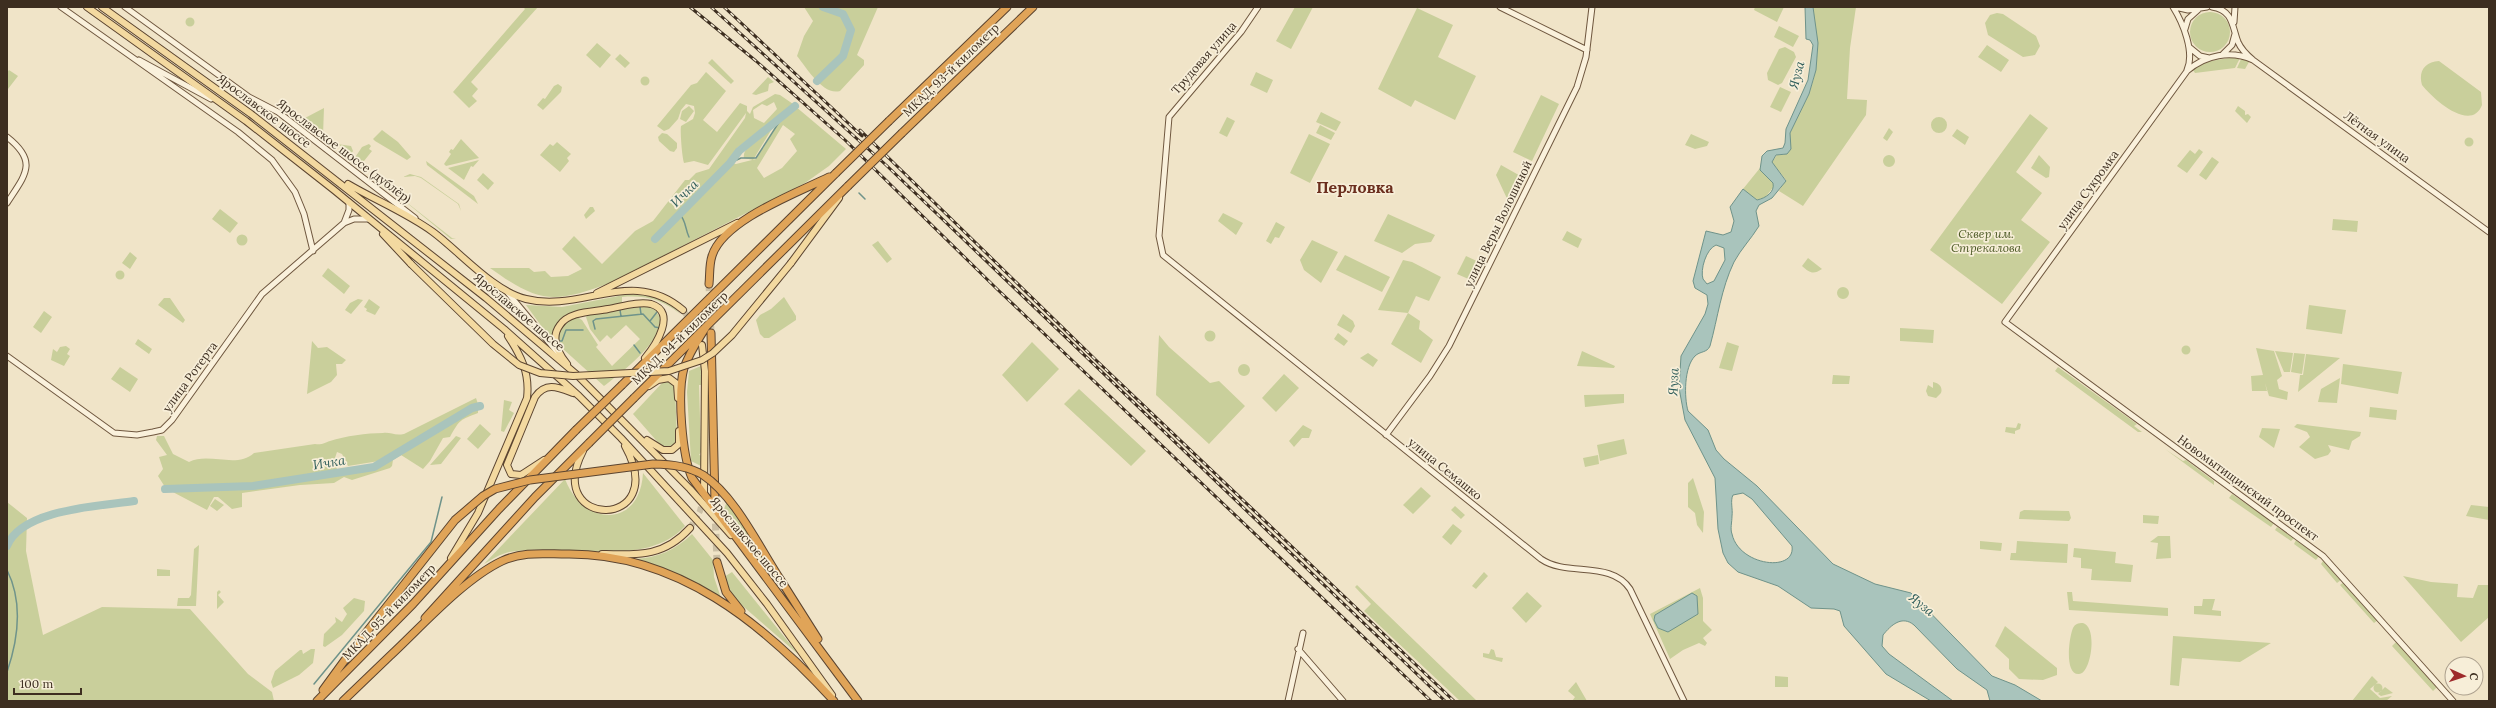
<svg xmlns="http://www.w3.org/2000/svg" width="2496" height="708" font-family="Lora,serif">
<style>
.green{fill:#c9cf9b;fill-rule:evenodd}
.water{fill:#a9c4bc;stroke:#6f938a;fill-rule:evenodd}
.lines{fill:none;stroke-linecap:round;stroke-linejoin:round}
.stream{stroke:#6f938a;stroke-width:1.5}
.river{stroke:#a9c4bc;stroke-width:8}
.primary-tunnel{stroke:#ccc0a6;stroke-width:6;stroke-dasharray:6 3;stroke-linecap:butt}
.highway-tunnel{stroke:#ccc0a6;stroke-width:7;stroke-dasharray:7 3.5;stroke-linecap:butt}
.secondary-casing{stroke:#6f573f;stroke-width:7}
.primary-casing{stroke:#5b4430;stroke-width:8}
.highway-casing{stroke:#5b4430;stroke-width:9}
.secondary{stroke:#faf1dc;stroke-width:5}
.primary{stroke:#f3d9a0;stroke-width:6}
.highway{stroke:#e0a458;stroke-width:7}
.rail-casing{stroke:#3d2e20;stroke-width:3}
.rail{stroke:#f7eed8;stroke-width:1.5;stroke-dasharray:4.5;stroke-linecap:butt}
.primary-bridge-casing{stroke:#5b4430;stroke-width:8;stroke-linecap:butt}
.highway-bridge-casing{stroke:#5b4430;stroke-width:9;stroke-linecap:butt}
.primary-bridge{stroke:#f3d9a0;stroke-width:6}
.highway-bridge{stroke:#e0a458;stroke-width:7}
.labels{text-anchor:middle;stroke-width:3.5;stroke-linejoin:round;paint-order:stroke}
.street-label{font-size:12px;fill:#3d2e20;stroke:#f7eed8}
.park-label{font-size:12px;font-style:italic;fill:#4d5a26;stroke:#f7eed8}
.water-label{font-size:13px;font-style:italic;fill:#2f5d5a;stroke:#f7eed8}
.district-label{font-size:16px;font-weight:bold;fill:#6b2e1e;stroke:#f7eed8}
</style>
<rect width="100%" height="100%" fill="#f0e4c8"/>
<!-- green -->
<path class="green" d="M523,7H538L471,82L478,89L472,96L477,101L469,108L453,92L525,9Z
M804,7H878L857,55L864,60V65L840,91C823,96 806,67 797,56L804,36L813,21Z
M1295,7H1313L1291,49L1276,41Z
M1755,7H1784L1777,22L1754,10Z
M1813,7H1856L1850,48L1847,99L1867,100L1866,115L1803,206L1779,191L1786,180L1772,162L1777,155H1784L1790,133L1809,94L1814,78L1818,48Z
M1417,8L1453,25L1438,57L1476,76L1455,120L1415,100L1411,107L1378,89Z
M2190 32a20 20 0 1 1 40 0a20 20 0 1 1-40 0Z
M1997,13L2003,14L2036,36L2040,46L2035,55L2023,57L1988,35L1985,23L1990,15Z
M185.5 22a4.5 4.5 0 1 1 9 0a4.5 4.5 0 1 1-9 0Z
M1779,26L1799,36L1793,47L1774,37Z
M597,43L611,55L600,68L586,55Z
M1987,45L2009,60L2001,72L1978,57Z
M1785,47L1794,52L1796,57L1782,83L1778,85L1768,80L1767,73L1779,49Z
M620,54L630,63L625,68L615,59Z
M2241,56L2235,68L2195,73L2193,70L2205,62Z
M2242,57L2249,62L2245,69L2237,68Z
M712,59L734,81L731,84L708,63Z
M2439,61L2481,92L2482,105C2471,133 2433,99 2422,85C2418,71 2425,62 2439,61Z
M9,70L18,76L8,89L7,72Z
M706,72L726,91L703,120L717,132L740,103L747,106V111L750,114L753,107L775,94L780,95L793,104L737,148L730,158V163L736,164L756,159L783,116L795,106L846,149L829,166L805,183L612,282C554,304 540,304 490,268H529L534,272L545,271L551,277L568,276L582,269L562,249L574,236L602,264L635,231L653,221L685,180H689L696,173L709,169L745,118L746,113L708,165L694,161L684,163C682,157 680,131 681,126L693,119L695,113L694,106L686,104L681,110L678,119L669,129L664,131L657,126L691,85L697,83ZM774,102L777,109L764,123L754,118L753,110L762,104L767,106ZM783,125L795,134L790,139L797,151L782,168L764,178L757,168Z
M1256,72L1273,80L1267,93L1250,85Z
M640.5 81a4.5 4.5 0 1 1 9 0a4.5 4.5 0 1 1-9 0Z
M768,77L774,82L769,84L768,91L756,95L752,94Z
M558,84L562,87L561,92L543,110L537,105L543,98L545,99L554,86Z
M1780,87L1791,92L1781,112L1770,107Z
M1541,95L1559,104L1532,161L1513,152Z
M689,106L694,111L686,122L680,119L682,111Z
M2238,106L2245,111V115L2248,114L2251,117L2247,123L2235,111Z
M324,108L323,135L305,118Z
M1321,112L1341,122L1336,131L1316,122Z
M2030,114L2048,128L2016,172L2042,193L2021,220L2050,242L2002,304L1930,250Z
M1227,117L1235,121L1227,137L1219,133Z
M1931 125a8 8 0 1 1 16 0a8 8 0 1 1-16 0Z
M776,122L753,160L744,158C741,147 768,129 776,122Z
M1320,125L1335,133L1331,140L1316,133Z
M1889,128L1893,132L1887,141L1883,138Z
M1957,129L1969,137L1965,145L1952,136Z
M382,130L398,142L411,157L407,160L375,141L373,139Z
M662,133L667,134L677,143V148L674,152L670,151L659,141L658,137Z
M1309,134L1330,144L1310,183L1290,173Z
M1691,134L1709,142L1707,146L1695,149L1685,145Z
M2464.5 142a4.5 4.5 0 1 1 9 0a4.5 4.5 0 1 1-9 0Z
M461,139L479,158L446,166L444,164L451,154L449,152L451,149L453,150Z
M557,142L571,154L567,158L569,161L560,172L540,155L550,144L553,146Z
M337,144L351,146L353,151L350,156L346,149Z
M369,144L371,146L369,149L372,151L360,166L354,159L362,147Z
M2199,149L2203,152L2187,173L2177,166L2190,150L2195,154Z
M1883 161a6 6 0 1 1 12 0a6 6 0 1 1-12 0Z
M2039,155L2050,167L2049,177L2046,178L2031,168Z
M2212,157L2219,162L2206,180L2199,175Z
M479,160L473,167L471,166L464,180L448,168Z
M426,161L474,196L478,204L427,165Z
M1501,165L1524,178L1510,205L1496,175Z
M1760,168L1773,183L1774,186L1765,198L1756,200L1743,189Z
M483,173L494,183L488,190L477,180Z
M410,174L421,177L459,204L461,211L458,204L421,178L415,176L403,177Z
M396,194L452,238H456L451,239Z
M590,207H593L595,211L586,219L584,215Z
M220,209L238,223L230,233L212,219Z
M1223,213L1243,223L1236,235L1218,221Z
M1388,214L1435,235L1431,242L1415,244L1402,253L1374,241Z
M2333,219L2358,221L2357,232L2332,230Z
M1276,222L1285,227L1279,238L1275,237L1271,244L1266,241Z
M1567,231L1582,239L1578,248L1562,240Z
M236.5 240a5.5 5.5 0 1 1 11 0a5.5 5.5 0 1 1-11 0Z
M1312,240L1338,252L1321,283L1304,270L1300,260Z
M878,241L892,259L887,263L872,245Z
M130,252L137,258L130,269L122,263Z
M1345,255L1390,277L1382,292L1336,270Z
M1466,256L1481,263L1473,281L1457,274Z
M1808,258L1822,269C1813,275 1810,273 1802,266Z
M1403,260L1412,262L1441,277L1429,301L1416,296L1408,313L1420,321L1419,329L1433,340L1421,363L1391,344L1408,313L1378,310Z
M328,268L350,286L344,294L322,276Z
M115.5 275a4.5 4.5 0 1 1 9 0a4.5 4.5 0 1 1-9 0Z
M1837 293a6 6 0 1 1 12 0a6 6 0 1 1-12 0Z
M634,293C654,295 667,299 680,314C662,299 645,295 622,297V304L564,316L557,324L553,342L526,305L562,307Z
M784,297L796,316V320L769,338H764L760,334L756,320L760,315L771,309Z
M164,298H170L185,320L183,323L158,305Z
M358,299L363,300L351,314L345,310L350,303Z
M369,299L380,307L375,315L366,311L367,309L364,307Z
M2309,305L2346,310L2342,334L2306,329Z
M639,306C647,306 654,306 658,314C672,335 619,374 604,386L562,348C554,332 562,323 577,317L582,320L598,345L596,347L612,366L640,339L626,325L611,339L607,335L600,342L590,329L586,317L588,315Z
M44,311L52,317L41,333L33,327Z
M1343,314L1353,321L1355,326L1351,333L1337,325Z
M1900,328L1934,330L1933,343L1900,341Z
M1204.5 336a5.5 5.5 0 1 1 11 0a5.5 5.5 0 1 1-11 0Z
M1338,333L1348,341L1344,346L1334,339Z
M1159,335L1169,347L1210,383L1219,381L1245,406L1209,444L1156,395Z
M138,339L152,349L149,354L135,344Z
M312,341L318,348L327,347L346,360L342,364H336L337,375L331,382L307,394Z
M1032,342L1059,369L1027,402L1002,375Z
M1727,342L1739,346L1732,371L1719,368Z
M2181.5 350a4.5 4.5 0 1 1 9 0a4.5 4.5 0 1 1-9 0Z
M66,346L70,349L67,354L70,356L64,366L51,360L53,349L57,352L60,347Z
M2256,348L2274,351L2282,376L2277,380L2279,389L2288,392L2287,400L2269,396L2265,383L2267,391H2252L2251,376L2263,375Z
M1582,351L1615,366L1614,368L1577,366Z
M2275,351L2293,353L2290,372H2284Z
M1368,353L1378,360L1373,367L1360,358Z
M2294,353L2305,354L2302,374L2291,372Z
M2306,354L2340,358L2298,392L2300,375H2303Z
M1238 370a6 6 0 1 1 12 0a6 6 0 1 1-12 0Z
M2343,364L2402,372L2398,394L2341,384Z
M701,366V385H699L701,452L699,455L703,456V467L691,461L687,392L689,371Z
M120,367L138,379L130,392L111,379Z
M2058,367L2137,424L2134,426L2142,432H2138L2055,371Z
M1284,374L1299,388L1276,412L1262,398Z
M1833,375L1850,376L1849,384H1832Z
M2340,378L2337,403L2318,402L2321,389Z
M663,382H669L675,387L677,438L675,444L666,448L662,447L633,414Z
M1933,382C1939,383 1943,387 1941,393L1936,398L1928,396L1926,391L1928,385L1933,388Z
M1079,389L1146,451L1131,466L1064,404Z
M1624,394V403L1585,407L1584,395Z
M476,398L478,404L379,461L348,466L342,454L337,452L335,458L337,470L253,484L165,487L158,476L163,469L159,457L167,455L156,440L157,436H164L173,454L189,462C209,452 237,469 254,453L315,444C322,445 324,443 330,441C345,436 367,433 383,433C391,432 394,436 404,434Z
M504,400L512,402L509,410L514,413L504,432L501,431Z
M2370,407L2397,410L2396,420L2369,417Z
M478,409V413C460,420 460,419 450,437L443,438L430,461L423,469L401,455L393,460L392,466L390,468L352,480L344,477L334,483L300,485L242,493V507L232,509L218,497H214L207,510L169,490L254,487L374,469L472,410Z
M2018,423L2021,424L2020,429L2015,431V434L2005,432L2006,427L2016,428Z
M480,424L491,434L478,449L467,439Z
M2297,424L2361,432L2360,436L2352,441L2349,450L2328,445L2331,451L2328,455L2315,459L2299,447L2310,437L2307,432L2294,427Z
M1303,425L1312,430L1309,438H1302L1294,447L1289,441Z
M2262,428L2280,429L2274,448L2259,437Z
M456,436L461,438L441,464L430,465Z
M1624,439L1627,454L1600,461L1597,445Z
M2165,449L2183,461L2186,460L2214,481V485Z
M1598,455L1599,464L1585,467L1583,458Z
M643,473L685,526C646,570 562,542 509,552C500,554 491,560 484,564L565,479C583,527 640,529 643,473Z
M1693,478L1704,512L1703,533L1697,525L1695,513L1688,507V483Z
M1421,487L1431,496L1413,514L1403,505Z
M2232,494L2274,523L2271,527L2229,498Z
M215,499L224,505L217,511L210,506Z
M727,501L777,578L723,512Z
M7,502L27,518L26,551L43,635L102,607L190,609L248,674L272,692L274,701H7Z
M2471,505L2489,507V520L2466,516Z
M1455,506L1465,515L1461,519L1451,510Z
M2024,510L2069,511L2071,518L2069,521L2019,519L2020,512Z
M2143,515L2159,516L2158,524L2143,523Z
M1453,524L1462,531L1451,545L1442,537Z
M2277,527L2294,538L2291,541L2275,530Z
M692,534L713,560L714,577L721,598L684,577L634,559C658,558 675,550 692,534Z
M2158,536H2170L2171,558L2156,559L2158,543L2150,542Z
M2296,540L2319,556L2316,560L2294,544Z
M1980,541L2002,543L2001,551L1980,549Z
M2017,541L2068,544L2067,563L2010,560L2011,553H2016Z
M199,545L196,606H177L178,598H189L191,595L194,549Z
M2074,548L2116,552L2115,563L2133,565L2131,582L2091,580L2092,569L2081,568V558L2073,557Z
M2323,561L2341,580L2337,583L2321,564Z
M157,569L170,570V576H157Z
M732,572L799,655L737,601L730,590L724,577Z
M1484,572L1488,576L1476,589L1472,586Z
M2403,576L2431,582L2458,584L2457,597L2473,598L2478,585H2489V617L2461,642Z
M2344,582L2378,620L2374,623L2340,585Z
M1357,585L1477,701H1460L1364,611L1371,604L1355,587Z
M1700,588L1703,598V621L1712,630L1703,638L1707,643L1705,646L1699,643L1683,650L1670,659L1650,614Z
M219,590L221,592L218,595L224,602L217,609V592Z
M1527,592L1542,606L1526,623L1512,608Z
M2067,592H2072L2073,601L2168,608V616L2069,610Z
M354,598L365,601L364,611L342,635L325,647L323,646L324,634L336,622L335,617L342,622L347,614L343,608Z
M2203,599H2215L2212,610L2221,611V616L2194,614V606H2202Z
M2083,623C2098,627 2091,674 2079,674C2064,675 2069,637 2073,628C2075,624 2078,623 2083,623Z
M2005,626L2057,668V675L2043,680L2019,679L2009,669V659L1995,646Z
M2173,636L2271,643L2240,662L2182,658L2179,686L2170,685Z
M2398,640L2438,686L2433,691L2392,646Z
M311,649H315L313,663L299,675L273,688L271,682L275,671L300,650H302L303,654Z
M1491,649L1494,650L1496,657L1503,658L1502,662L1483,657V653L1489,654Z
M1775,676L1788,677V687H1775Z
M2372,676L2378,682L2370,689L2380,698L2392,696L2386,701H2352Z
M1576,682L1587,701H1572L1575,697L1568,691Z
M2373.5 688a4.5 4.5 0 1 1 9 0a4.5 4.5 0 1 1-9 0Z
M2385,687L2393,693L2381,696L2378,694Z"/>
<!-- water -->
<path class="water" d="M1805,7H1813L1818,43L1816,70L1809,94L1790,133L1791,149L1787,154L1776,155L1772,162L1786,181L1772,198L1759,205L1756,211L1759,226C1751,239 1741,249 1734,262C1721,289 1718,317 1710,346C1707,353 1700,351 1695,356C1684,367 1684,397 1688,411L1708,430L1716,450L1724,459L1757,486L1833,564L1875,584L1911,593L1992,676L2015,685L2042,701H1990L1987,690L1957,669L1914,625C1902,615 1891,625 1883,635L1882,646L1889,654L1953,701H1931L1886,674L1844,626L1840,611L1834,609L1811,608L1778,586L1738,572L1728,563L1723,553L1718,529L1715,478L1685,420L1679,388L1681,356L1705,314L1708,304L1707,295L1695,288L1693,281L1706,231L1723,235L1731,232L1734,221L1730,207L1743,189L1757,200C1766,198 1775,192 1773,183L1760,170L1762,156L1767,151L1783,148L1785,143L1786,129L1808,80L1813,45L1810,40L1806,39ZM1716,245L1724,248L1725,260L1714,281L1707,284L1703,279C1700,270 1706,249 1716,245ZM1743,493L1752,499L1792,546C1796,573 1739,566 1732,534C1730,529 1732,522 1732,516C1733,509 1730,501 1733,495Z
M1692,593L1697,596L1698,614L1668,632L1658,628L1654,620L1655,615Z"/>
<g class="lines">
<!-- stream -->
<path class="stream" d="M730,163L741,158H756L783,116
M859,193L865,199
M679,214C686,219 685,229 689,237
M640,307L641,314
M620,310L621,316
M650,321L657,312
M595,329L593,321L596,319L643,314L655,327L660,328
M560,341H562L566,330H583
M634,345L640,353
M7,570C23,602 18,640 7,672
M314,684L431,542L442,497"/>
<!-- river -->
<path class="river" d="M817,81L843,56L851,30L843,14L823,7
M655,239L730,163L739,151L795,106
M165,489L253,486L374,467L472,408L480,406
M7,546C22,509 100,506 134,501"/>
<!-- primary-tunnel -->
<path class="primary-tunnel" d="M683,310L695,327L702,345
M690,528L700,511L704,493"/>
<!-- highway-tunnel -->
<path class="highway-tunnel" d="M709,284L711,333
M715,513L717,562"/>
<!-- secondary casing -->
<g class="secondary-casing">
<path id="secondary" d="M61,7L238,132L272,160L295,192L304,214L313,251
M125,7L249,97L278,112L415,218
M1258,7L1241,32L1169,117L1159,236L1163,255L1541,559C1567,577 1611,560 1630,589L1684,701
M1500,7L1587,50
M2173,7C2183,23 2195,52 2187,70
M2175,7L2188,10L2207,7
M2212,7C2233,10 2232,26 2238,42C2241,49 2247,55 2253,60L2489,232
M2234,22L2235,7
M2185,29L2188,19L2198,10
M2189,47L2200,56L2209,58
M2223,54L2232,45L2235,34
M139,60L211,99
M2253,60C2231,50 2205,55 2187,71L2005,322L2323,556L2453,701
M7,137C39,162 25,175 7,203
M344,223L354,219H369
M508,293L558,353
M7,356L114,433L137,435L153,432L162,430L172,420L262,294L344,223L349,210V202
M1386,435L1430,376L1449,346L1577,87L1586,57L1592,7
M1298,649L1343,701
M1288,701L1303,633"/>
</g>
<!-- primary casing -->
<g class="primary-casing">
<path id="primary" d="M87,7L246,121L334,190L504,329L579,396L621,438L727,553L767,604L832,695
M102,7L251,114L486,298L576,374L690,489L731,535
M348,184C375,200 407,213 433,232C460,252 493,291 526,299C582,313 632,266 683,310
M383,234L411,264
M791,263L839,198
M597,293L737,223
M702,345L705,371L704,493
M567,364C558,353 550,338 560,325C569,311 594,312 608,309C621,307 638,301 651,304C678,312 655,346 645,358
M649,386L658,380L669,378L677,384L678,398
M647,440L663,450H672L679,444V431
M583,451C542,530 672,531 625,446
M544,460L521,475L511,474L507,465L535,397C546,382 557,387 573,393
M602,554C638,555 664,557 690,528
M451,558L478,513L527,398C530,373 521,356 508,336"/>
</g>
<!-- highway casing -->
<g class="highway-casing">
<path id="highway" d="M889,121L1007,7
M902,133L1033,7
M709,284C710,275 709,265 712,256C723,220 797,193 829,177
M706,327C698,340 689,353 684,368C677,393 682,455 692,478L858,701
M711,333L715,503
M622,385L836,173
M634,398L848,186
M717,562L726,592L741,611
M780,579L818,639
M425,618L535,497L589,443
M391,655C422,626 464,579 502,561C523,551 544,554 567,554C677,553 763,623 834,701
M323,690L350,653
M317,701L413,604L499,509L576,430
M343,701L394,652"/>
</g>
<!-- secondary -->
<use href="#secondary" class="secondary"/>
<!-- primary -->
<use href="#primary" class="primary"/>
<!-- highway -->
<use href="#highway" class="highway"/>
<!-- rail casing -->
<g class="rail-casing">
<path id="rail" d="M690,7L756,61L845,140L997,289L1431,701
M711,7L886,165L1445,701
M724,7L862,136
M860,130L1098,362L1454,701"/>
</g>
<!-- rail -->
<use href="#rail" class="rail"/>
<!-- primary-bridge casing -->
<g class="primary-bridge-casing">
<path id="primary-bridge" d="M411,264L493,344L519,365L540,373L573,376L669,371L702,360L713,353L732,335L791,263"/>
</g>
<!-- highway-bridge casing -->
<g class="highway-bridge-casing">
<path id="highway-bridge" d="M836,173L889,121
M848,186L902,133
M576,430L622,385
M589,443L634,398
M350,653L455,520L483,496L495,489L530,480L653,464C670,464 688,466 703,475C735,496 759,547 780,579"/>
</g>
<!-- primary-bridge -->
<use href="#primary-bridge" class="primary-bridge"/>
<!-- highway-bridge -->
<use href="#highway-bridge" class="highway-bridge"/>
</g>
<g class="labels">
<!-- street labels -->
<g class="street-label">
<text transform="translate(1204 58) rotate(-49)" y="4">Трудовая улица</text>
<text transform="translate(951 70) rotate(-44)" y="4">МКАД, 93-й километр</text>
<text transform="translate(264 111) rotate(37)" y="4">Ярославское шоссе</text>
<text transform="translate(2377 137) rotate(36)" y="4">Лётная улица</text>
<text transform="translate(344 151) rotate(37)" y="4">Ярославское шоссе (дублёр)</text>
<text transform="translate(2088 190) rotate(-54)" y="4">улица Сукромка</text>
<text transform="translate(1498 224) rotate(-64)" y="4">улица Веры Волошиной</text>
<text transform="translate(519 312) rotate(40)" y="4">Ярославское шоссе</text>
<text transform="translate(680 338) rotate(-44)" y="4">МКАД, 94-й километр</text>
<text transform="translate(190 377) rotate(-54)" y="4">улица Ротерта</text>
<text transform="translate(1445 469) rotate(39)" y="4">улица Семашко</text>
<text transform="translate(2248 488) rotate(36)" y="4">Новомытищинский проспект</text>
<text transform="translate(749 542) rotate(50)" y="4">Ярославское шоссе</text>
<text transform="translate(389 612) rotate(-46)" y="4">МКАД, 95-й километр</text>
</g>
<!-- park labels -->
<g class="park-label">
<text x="1986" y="238">Сквер им.<tspan x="1986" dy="14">Стрекалова</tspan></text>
</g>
<!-- water labels -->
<g class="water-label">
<text transform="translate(1796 75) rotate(-75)" y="5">Яуза</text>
<text transform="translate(684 193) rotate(-45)" y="5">Ичка</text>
<text transform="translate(1673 382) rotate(-87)" y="5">Яуза</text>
<text transform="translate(329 462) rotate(-9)" y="5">Ичка</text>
<text transform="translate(1922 604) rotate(39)" y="5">Яуза</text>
</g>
<!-- district labels -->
<g class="district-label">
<text x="1355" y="193">Перловка</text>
</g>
</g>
<!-- border -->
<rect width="2496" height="708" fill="none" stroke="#3d2e20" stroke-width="16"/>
<!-- north arrow -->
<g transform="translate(2464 676) rotate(93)"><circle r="19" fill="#f7eed8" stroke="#ada18e"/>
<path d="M0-3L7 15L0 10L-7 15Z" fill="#9e2a2b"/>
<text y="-6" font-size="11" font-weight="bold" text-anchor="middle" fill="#3d2e20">С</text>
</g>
<!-- scale -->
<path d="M14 688v6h67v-6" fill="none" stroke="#3d2e20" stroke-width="2"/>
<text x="20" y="688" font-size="12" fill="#3d2e20" stroke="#f7eed8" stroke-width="3" paint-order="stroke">100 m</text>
</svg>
